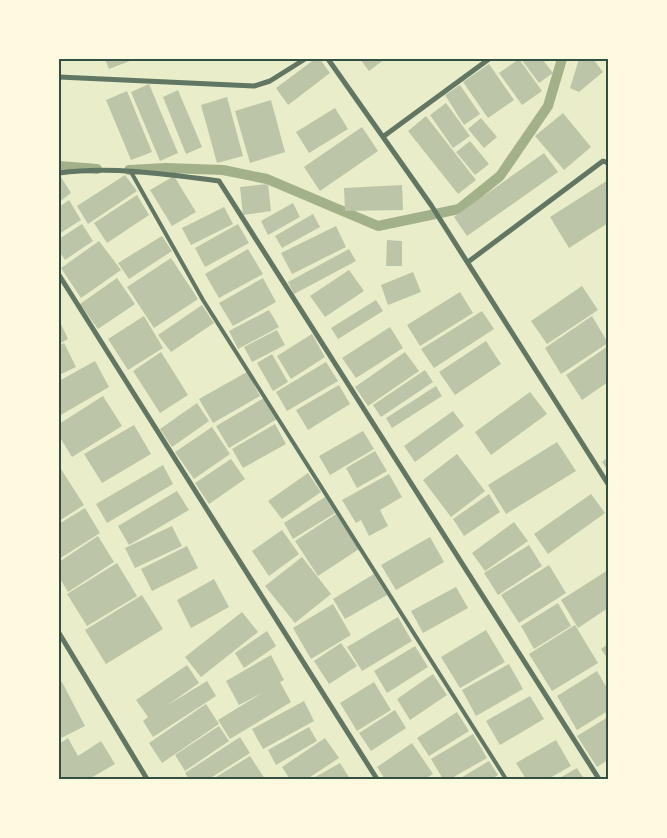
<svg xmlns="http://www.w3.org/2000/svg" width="667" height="838" font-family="'Asap Condensed',sans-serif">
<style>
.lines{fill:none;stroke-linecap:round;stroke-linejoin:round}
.stream{stroke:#a3b18a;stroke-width:10}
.building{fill:#bcc5a7}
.service{stroke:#617663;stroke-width:4}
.minor{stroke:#617663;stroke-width:5}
.neatline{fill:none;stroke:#344e41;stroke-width:2}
</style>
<rect width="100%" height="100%" fill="#e9edc9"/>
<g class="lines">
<!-- stream -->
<path class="stream" d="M59,166L97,169
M129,170L166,168L223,170L267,179L378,226L459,209L500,176L548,106L562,59"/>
</g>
<!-- building -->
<path class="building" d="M105,59H135L109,69Z
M315,59H320L330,73L288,105L276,88Z
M360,59H385L369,71Z
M519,59L542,91L522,105L499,73Z
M521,59H542L553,73L539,83Z
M579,59H593L603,72L579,92L570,88Z
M489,64L514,100L488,118L463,82Z
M149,84L178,153L160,161L131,92Z
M460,85L480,114L464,125L445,95Z
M178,90L202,147L186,154L163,97Z
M127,91L152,152L131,160L106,100Z
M227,97L243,156L217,163L201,105Z
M271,100L285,152L250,163L235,111Z
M446,103L470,136L453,148L430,115Z
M335,108L348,129L309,153L296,132Z
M563,113L591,147L564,170L535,136Z
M426,116L476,180L458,194L408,131Z
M481,118L497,137L484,148L468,129Z
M362,127L378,151L320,191L304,167Z
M470,141L489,164L475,175L456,152Z
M544,153L558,172L467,236L454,217Z
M59,174L71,193L59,202Z
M125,175L137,191L88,224L77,206Z
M174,176L196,212L172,226L150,190Z
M608,180V223L569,248L550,217Z
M268,184L271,211L243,215L240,187Z
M402,185L403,210L345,211L344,188Z
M137,195L149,215L107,243L94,223Z
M69,200L81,220L59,234V207Z
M293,203L300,217L268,235L261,221Z
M224,207L233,224L191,245L182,228Z
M313,214L320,227L282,248L275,236Z
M82,224L93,241L65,260L59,251V239Z
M238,224L249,243L205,267L195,248Z
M336,226L346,247L292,274L281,253Z
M162,236L172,251L129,279L118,263Z
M387,240L402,241V266H386Z
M99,241L121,270L81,298L61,268Z
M248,249L263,274L219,298L205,274Z
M349,249L356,261L294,294L288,282Z
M171,258L198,299L154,328L127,287Z
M349,270L364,291L325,317L310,296Z
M413,272L421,292L388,305L381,285Z
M117,278L135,304L98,329L80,304Z
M263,278L276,302L233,326L219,303Z
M582,286L598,310L547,344L531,321Z
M460,292L473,313L420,346L407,325Z
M376,300L383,311L338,339L331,328Z
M202,305L214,323L171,352L158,335Z
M269,310L279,327L238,349L229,331Z
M482,311L494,329L434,368L421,349Z
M144,316L163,348L128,370L108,339Z
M592,316L608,343L561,374L545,348Z
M59,320L68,339L59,344Z
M390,327L403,348L356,378L342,358Z
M277,330L285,345L252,362L244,347Z
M312,334L325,357L291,379L277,356Z
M486,341L501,364L455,395L439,372Z
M64,343L76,367L59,375V346Z
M608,346V382L582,400L566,375Z
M161,352L188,395L160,413L133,371Z
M405,352L419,371L368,406L355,387Z
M272,354L288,382L273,391L257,363Z
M95,361L109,387L59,416V381Z
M326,362L338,381L287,411L276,392Z
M425,370L433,382L381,417L373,405Z
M247,372L260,396L213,423L199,399Z
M339,385L350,404L308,430L296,410Z
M436,386L442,396L392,428L386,418Z
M530,392L547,414L491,455L475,432Z
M103,396L122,426L72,457L59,436V424Z
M264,398L277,419L229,448L216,426Z
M197,403L209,421L172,447L160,429Z
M453,411L464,426L415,462L404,446Z
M275,424L286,444L243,468L232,449Z
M134,425L151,454L102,483L84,454Z
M212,427L230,454L194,479L175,452Z
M363,431L374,449L330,475L319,456Z
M557,442L576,471L506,514L488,485Z
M375,451L387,471L357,488L346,468Z
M457,454L485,491L451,517L423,480Z
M608,457V471L602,462Z
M231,459L245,479L209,504L195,483Z
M163,465L173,484L107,523L96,504Z
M59,466L84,505L59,521Z
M308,473L321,492L282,519L268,501Z
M389,474L402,497L380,510L388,526L369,536L361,520L356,523L342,500Z
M177,491L189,510L129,545L118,526Z
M489,494L500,512L464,536L453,519Z
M591,494L605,513L548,554L534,534Z
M325,497L335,513L293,539L284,523Z
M85,508L100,533L59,559V524Z
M336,514L359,549L318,576L295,541Z
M514,522L528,541L485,571L472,553Z
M172,526L182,546L135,568L125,548Z
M282,530L299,554L269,576L252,551Z
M98,536L114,562L68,592L59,577V562Z
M430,537L444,562L396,590L381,565Z
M529,545L542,566L498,595L484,573Z
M187,546L198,568L152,591L141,569Z
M302,557L331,594L295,623L265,586Z
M117,563L137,596L87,626L67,594Z
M549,565L566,593L519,623L501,595Z
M608,570V608L578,628L561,600Z
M374,574L387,595L345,619L333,599Z
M214,579L229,607L191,628L177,600Z
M456,587L468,608L423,633L411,611Z
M142,595L163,629L106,664L85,630Z
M558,603L571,626L534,649L521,626Z
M333,604L351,635L311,659L293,628Z
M242,612L258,632L201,677L185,657Z
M398,617L412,641L362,671L347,647Z
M575,625L598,663L552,691L529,654Z
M486,630L505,662L460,688L441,657Z
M267,631L276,646L244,668L235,653Z
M341,643L357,666L329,684L314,661Z
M608,644V659L601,649Z
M415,646L428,667L387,693L374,671Z
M271,655L284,680L280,682L291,702L230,739L218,720L264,692L239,705L226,681Z
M509,664L523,689L476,716L462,690Z
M187,665L199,683L166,706L207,681L216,696L153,737L143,721L148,717L136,700Z
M597,671L608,690V711L577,730L557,696Z
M433,674L447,695L410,720L397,699Z
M62,682L85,726L59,739V684Z
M374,682L391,710L357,731L340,703Z
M530,696L544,719L500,745L486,721Z
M304,701L314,721L263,749L252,729Z
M206,704L219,724L162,763L149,743Z
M395,710L406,728L371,751L359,733Z
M457,712L469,731L429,756L417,738Z
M608,717V760L597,767L577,736Z
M219,726L229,741L185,771L175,755Z
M309,727L317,741L276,765L268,750Z
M473,734L487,758L450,779H443L431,759Z
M240,737L250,753L209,779H189L185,773Z
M68,738L78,756L101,741L115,764L89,779H59V744Z
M325,738L339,758L307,779H290L282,767Z
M556,740L571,766L548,779H526L516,763Z
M412,743L433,774L425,779H385L377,767Z
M250,756L265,779H213Z
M489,761L498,775L491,779H459Z
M340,763L350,779H312Z
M577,768L584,779H558Z"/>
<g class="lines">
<!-- service -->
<path class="service" d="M131,172L203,300L506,779"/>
<!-- minor -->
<path class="minor" d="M328,59L431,205L608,484
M59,77L254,86L270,81L305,59
M384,136L489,59
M59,173C112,166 166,174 219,181L599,779
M468,262L603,161L608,163
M59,275L377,779
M59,633L147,779"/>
</g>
<!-- border -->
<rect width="667" height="838" fill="none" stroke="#fefae0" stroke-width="120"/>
<rect x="60" y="60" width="547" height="718" class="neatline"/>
</svg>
